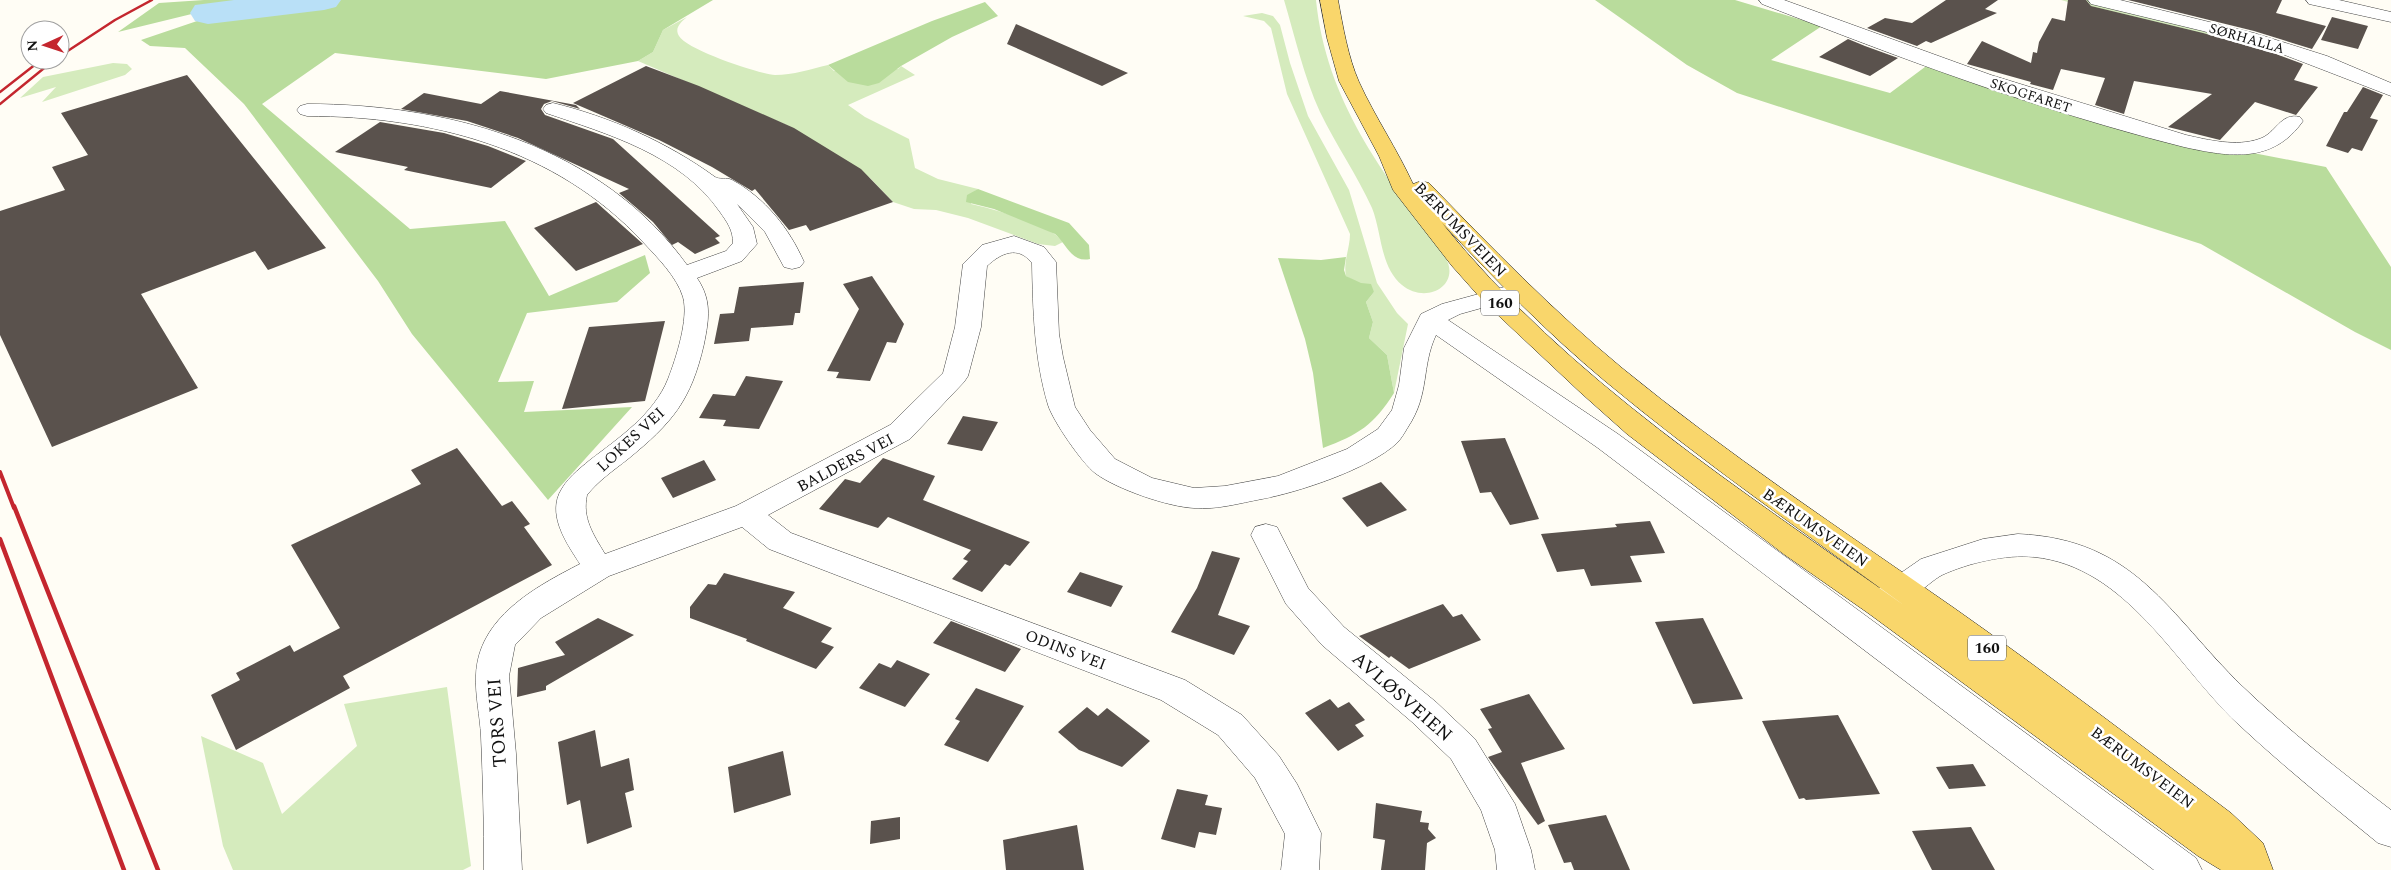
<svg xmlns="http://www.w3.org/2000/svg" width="2391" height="870" viewBox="0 0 2391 870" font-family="Spectral,serif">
  <rect width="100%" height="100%" fill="#fffdf5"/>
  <path fill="#d5ebbd" d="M 1284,0 L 1316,0 C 1326,100 1382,173 1441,250 C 1467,284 1427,306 1402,285 C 1380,267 1382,233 1372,208 C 1357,175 1336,145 1320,112 C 1304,77 1295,37 1284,0 Z
    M 2061,0 L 2088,0 L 2224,37 L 2159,27 Z
    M 1262,13 L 1273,16 L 1280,25 L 1290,63 L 1308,116 L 1349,190 L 1377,283 L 1397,313 L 1408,324 L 1394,393 L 1387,355 L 1369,338 L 1373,322 L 1366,302 L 1374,292 L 1346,276 C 1343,262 1350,248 1350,234 L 1287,94 L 1271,28 L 1264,21 L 1243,16 Z
    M 687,17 C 681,22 674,28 679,36 C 687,50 759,74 775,75 C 793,75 811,69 828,65 L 834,71 L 898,69 L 901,66 L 915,75 L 848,105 L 865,117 L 909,139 L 915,168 L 938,179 L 978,189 L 974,192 L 971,204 C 993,209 1050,224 1063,242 L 1055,246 L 1038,244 L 968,218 L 936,210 L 914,209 L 893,202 L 870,178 L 789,126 L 638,61 L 653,52 L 663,30 Z
    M 113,63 L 127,64 L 132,69 L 125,75 L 42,102 L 56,87 L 20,98 L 43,77 Z
    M 447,687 L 471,866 L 463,870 L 233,870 L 223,846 L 201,736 L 263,763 L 282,814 L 357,746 L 344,704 Z"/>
  <path fill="#b9dc9c" d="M 204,0 L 713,0 L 663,30 L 653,52 L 638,61 L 546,79 L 335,53 L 262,104 L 410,229 L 505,221 L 549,296 L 645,255 L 650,273 L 617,302 L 527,313 L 498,382 L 534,381 L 524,412 L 632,407 L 548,500 L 412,334 L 378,281 L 244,104 L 185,48 L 150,46 L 141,40 L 203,19 L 208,10 L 118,32 L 159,3 Z
    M 1595,0 L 1735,0 L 1822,26 L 1771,60 L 1890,93 L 1929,64 L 2217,146 L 2326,167 L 2391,267 L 2391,350 L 2355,332 L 2201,244 L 1737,93 L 1687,65 Z
    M 985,2 L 998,16 L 952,37 L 901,66 L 879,83 L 868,86 L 848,82 L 828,65 L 932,21 Z
    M 978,189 L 1069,223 L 1089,245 L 1090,259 C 1071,263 1067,244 1055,234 L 994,209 L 966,202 L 967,195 Z
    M 1346,257 L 1344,270 L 1346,276 L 1361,283 L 1371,284 L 1374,292 L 1366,302 L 1373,322 L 1369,338 L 1387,355 L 1394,393 C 1374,425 1358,435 1323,448 L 1313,373 L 1305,339 L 1278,258 L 1321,260 Z"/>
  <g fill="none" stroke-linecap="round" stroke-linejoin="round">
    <path fill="#b9e0f7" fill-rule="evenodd" d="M 234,0 L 341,0 L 336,7 L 324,10 L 208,24 L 195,21 L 190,13 L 195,5 Z"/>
  </g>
  <path fill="#5a524d" d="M 1946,0 L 1998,0 L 1985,9 L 1997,13 L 1931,43 L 1926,41 L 1917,46 L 1867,28 L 1885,18 L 1912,23 Z
    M 2068,0 L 2086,0 L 2091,6 L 2203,33 L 2276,54 L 2303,64 L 2294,80 L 2318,87 L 2296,115 L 2255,102 L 2220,140 L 2168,127 L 2212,94 L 2134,81 L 2124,114 L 2095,105 L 2105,78 L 2061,69 L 2053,90 L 2030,84 L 2031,82 L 1967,64 L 1982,41 L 2031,63 L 2033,52 L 2037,53 L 2039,42 L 2052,18 L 2065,21 Z
    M 2128,0 L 2282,0 L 2276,13 L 2326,26 L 2312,49 L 2254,31 Z
    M 2332,17 L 2368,26 L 2358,49 L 2321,40 Z
    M 1016,24 L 1128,73 L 1102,86 L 1007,44 Z
    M 1848,39 L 1865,46 L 1898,58 L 1870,76 L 1819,57 Z
    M 646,66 L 699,86 L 794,128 L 861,169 L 893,202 L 810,231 L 806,225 L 789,230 L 755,189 L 752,191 L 712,167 L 659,140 L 573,103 Z
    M 187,75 L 326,248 L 268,270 L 255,251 L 141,294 L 198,388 L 52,447 L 0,335 L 0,211 L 65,190 L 52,167 L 88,155 L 61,113 Z
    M 2363,87 L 2383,95 L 2370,118 L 2378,120 L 2362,151 L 2352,148 L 2348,153 L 2326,146 L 2344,112 L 2347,112 Z
    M 500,91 L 576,105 L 580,109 L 552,101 L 544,104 L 541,109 L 545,115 L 613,139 L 720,236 L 715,238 L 720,243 L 695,254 L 678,242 L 672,245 L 653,222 L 619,193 L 629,189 L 518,138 L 467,121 L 401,109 L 424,93 L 481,104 Z
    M 380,122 L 444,133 L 488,146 L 526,161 L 491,188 L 404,170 L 408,167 L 335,152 Z
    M 596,202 L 643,244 L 576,271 L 534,228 Z
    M 872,276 L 904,324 L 896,343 L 887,342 L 870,381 L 836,378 L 839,372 L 827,371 L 859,309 L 843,284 Z
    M 804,282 L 800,313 L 795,313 L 793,325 L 751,328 L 749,341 L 714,344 L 720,314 L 734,313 L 739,287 Z
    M 665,321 L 645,401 L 562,409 L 589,327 Z
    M 746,376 L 783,381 L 759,429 L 723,426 L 726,420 L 699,418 L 713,394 L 735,396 Z
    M 963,416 L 998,422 L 982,451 L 947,444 Z
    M 1505,438 L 1539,519 L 1510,525 L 1491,492 L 1480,493 L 1461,441 Z
    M 457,448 L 502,506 L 512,501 L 530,524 L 524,527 L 552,565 L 343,676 L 350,688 L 236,750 L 211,695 L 240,680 L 236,673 L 290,645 L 294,652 L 340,628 L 291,545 L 421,484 L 411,470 Z
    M 883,458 L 935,476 L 923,500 L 1030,542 L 1010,566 L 1005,564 L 982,592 L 952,579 L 968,561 L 963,559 L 971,550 L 888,517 L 878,528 L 819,509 L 845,479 L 860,483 Z
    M 704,460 L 716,480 L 673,498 L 661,478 Z
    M 1381,482 L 1407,510 L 1367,527 L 1342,498 Z
    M 1650,521 L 1665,553 L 1630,556 L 1642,582 L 1591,586 L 1584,569 L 1557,572 L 1541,534 L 1617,527 L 1615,524 Z
    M 1212,551 L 1240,558 L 1218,615 L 1250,626 L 1234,655 L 1171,632 L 1197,588 Z
    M 1080,572 L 1123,586 L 1111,607 L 1067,592 Z
    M 724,573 L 795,592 L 783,608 L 832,628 L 821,642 L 834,647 L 816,669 L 746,641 L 747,639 L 690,618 L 690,607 L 708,584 L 716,585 Z
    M 1443,604 L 1453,617 L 1462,614 L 1481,640 L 1409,669 L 1391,656 L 1389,658 L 1359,636 Z
    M 598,618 L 634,635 L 546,686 L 546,690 L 517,697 L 518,668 L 565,655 L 555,642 Z
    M 1703,618 L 1743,699 L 1693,704 L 1655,622 Z
    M 951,621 L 987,635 L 1021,649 L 1005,672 L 933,643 Z
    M 897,660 L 930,674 L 905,707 L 859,688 L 879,663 L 891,668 Z
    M 976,688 L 1024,706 L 988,762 L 944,745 L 960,721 L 955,719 Z
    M 1529,694 L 1565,749 L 1521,763 L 1545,821 L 1538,825 L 1488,757 L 1502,752 L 1488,729 L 1492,728 L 1480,709 Z
    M 1330,699 L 1338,708 L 1349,702 L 1365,720 L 1355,725 L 1364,736 L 1338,751 L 1305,713 Z
    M 1087,707 L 1098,716 L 1107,708 L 1150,741 L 1122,767 L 1079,750 L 1058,732 Z
    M 1838,715 L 1880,794 L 1806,800 L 1804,798 L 1799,799 L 1762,721 Z
    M 595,730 L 601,767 L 629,758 L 634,790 L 625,793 L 632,827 L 587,844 L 580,800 L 567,805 L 558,742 Z
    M 783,751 L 791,795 L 734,813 L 728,767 Z
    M 1973,764 L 1986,786 L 1949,789 L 1936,767 Z
    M 1177,789 L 1208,795 L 1205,805 L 1222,808 L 1216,835 L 1199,832 L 1195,848 L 1161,839 Z
    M 1376,803 L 1422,811 L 1420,822 L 1429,823 L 1428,829 L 1436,838 L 1427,843 L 1425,870 L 1381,870 L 1385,840 L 1373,838 Z
    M 1606,815 L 1630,870 L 1574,870 L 1571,862 L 1564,863 L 1548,825 Z
    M 900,817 L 900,839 L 870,844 L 871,821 Z
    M 1077,825 L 1084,870 L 1006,870 L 1003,840 Z
    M 1971,827 L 1995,870 L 1932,870 L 1912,831 Z"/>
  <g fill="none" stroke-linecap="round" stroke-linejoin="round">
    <defs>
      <path id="street" d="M 1759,0 L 1784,0 L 1991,75 L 2186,135 C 2208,140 2237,147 2259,139 C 2276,134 2280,112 2300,117 L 2303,121 C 2273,164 2229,157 2184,147 C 2040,111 1900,58 1762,4 Z
        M 2088,0 L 2120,0 L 2254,33 L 2327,56 L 2391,83 L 2391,96 L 2277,52 L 2203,31 L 2091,4 Z
        M 2306,0 L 2339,0 L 2391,12 L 2391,22 L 2309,4 Z
        M 553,103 C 610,117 667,142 715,177 C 719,180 727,177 732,180 C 765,198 789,228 804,262 L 800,267 L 792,269 L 784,267 L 765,232 L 737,204 L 753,227 L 757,244 L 742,261 L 697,278 C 712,300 709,319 704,344 C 691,401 672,423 628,459 C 614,470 598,481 587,495 C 582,518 593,534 605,554 L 736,506 L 890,425 L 943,373 L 955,327 L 963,264 L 982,245 L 1014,236 L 1044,247 L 1056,262 L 1059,334 L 1063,357 L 1075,407 L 1090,430 L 1115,459 L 1152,478 L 1194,488 L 1225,486 L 1278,476 L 1347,449 L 1378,429 L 1392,410 L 1399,385 L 1404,348 L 1421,314 L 1442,304 L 1519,283 L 1528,285 L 1531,290 L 1528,295 L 1460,314 L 1448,320 L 1618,434 L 2196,858 L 2202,870 L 2154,870 L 1598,448 L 1436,335 C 1421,367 1430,394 1408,427 C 1405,432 1401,439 1397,443 C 1369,469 1299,492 1262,499 C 1240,503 1217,510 1194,508 C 1169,507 1116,489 1095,473 C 1082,463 1053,421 1048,405 C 1034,358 1033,311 1032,263 C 1018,245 1001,253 987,266 L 981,327 L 968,376 L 964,382 L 910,439 L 768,515 L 791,533 L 1185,680 L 1242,715 L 1279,756 L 1297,784 L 1321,833 L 1319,870 L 1281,870 L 1285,834 L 1255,778 L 1218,735 L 1161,700 L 769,549 L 742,527 L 609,576 L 541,618 L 515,645 L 509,676 L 516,754 L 522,870 L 484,870 C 484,825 483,781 481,736 C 480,716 475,696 476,675 C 478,618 535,587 580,564 C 567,544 549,518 559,494 C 566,479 578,470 590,460 C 619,438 654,414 668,379 C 676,358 689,319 683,297 C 677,277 657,257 643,242 C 556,148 431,116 307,116 L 300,114 L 297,110 L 300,106 L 307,104 C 448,104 601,145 687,265 L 726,251 L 733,243 C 733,230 727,222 720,212 C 681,155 608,134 546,113 L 543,109 L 546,105 Z
        M 1266,524 L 1277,527 L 1308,588 L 1344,627 L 1436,702 L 1475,739 L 1515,804 L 1531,850 L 1535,870 L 1497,870 L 1495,850 L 1481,810 L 1451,759 L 1412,722 L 1322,645 L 1286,604 L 1251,535 L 1255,527 Z
        M 2018,534 C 2136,539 2168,614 2242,686 C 2289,731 2340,771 2391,810 L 2391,847 L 2378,843 C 2330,804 2282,765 2237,723 C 2176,665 2126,566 2034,557 C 2006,554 1968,563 1942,575 C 1927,583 1898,614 1883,614 C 1880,614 1875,612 1872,611 L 1867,602 L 1872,593 L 1921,559 L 1983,539 Z"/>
      <path id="primary" d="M 1320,0 L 1338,0 C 1343,27 1348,57 1359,82 C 1375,117 1397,149 1413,184 L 1421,181 L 1429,183 C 1491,247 1553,311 1622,368 C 1727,454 1842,530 1954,608 C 2048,674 2139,744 2231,813 L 2263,843 L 2273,870 L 2221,870 L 2198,856 L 1868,613 L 1785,555 L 1627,434 L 1581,393 L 1484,302 L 1452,266 L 1393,190 L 1379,156 L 1339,81 L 1327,38 ZM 1442,223 C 1494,278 1546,332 1605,381 C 1701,461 1804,532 1905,606 C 1742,490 1568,380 1442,223 Z"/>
    </defs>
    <use href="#street" stroke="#444" stroke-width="1"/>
    <use href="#primary" stroke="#222" stroke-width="1"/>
    <use href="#street" fill="#fff" fill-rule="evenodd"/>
    <use href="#primary" fill="#f9d66b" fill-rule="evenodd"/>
    <path stroke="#c4262e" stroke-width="2.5" d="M 60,56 L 115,20 L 152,0
      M 0,92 L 41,60
      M 0,104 L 54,60"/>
    <path stroke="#c4262e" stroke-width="4" d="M 0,472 L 14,508"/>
    <path stroke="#c4262e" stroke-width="4.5" d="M 14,506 L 158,870
      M 0,539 L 124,870"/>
  </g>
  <g text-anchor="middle" stroke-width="5" stroke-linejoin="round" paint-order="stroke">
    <g font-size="14" fill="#111" stroke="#fff">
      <text transform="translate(2247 38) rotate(16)" y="5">SØRHALLA</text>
      <text transform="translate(2031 95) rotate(18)" y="5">SKOGFARET</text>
    </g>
    <g fill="#fff" stroke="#585858" stroke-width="1">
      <rect x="1481" y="290.5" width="38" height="25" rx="4"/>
      <rect x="1968" y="635.5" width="38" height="25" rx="4"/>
    </g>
    <g font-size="15" font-weight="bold" fill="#111">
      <text x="1500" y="308">160</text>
      <text x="1987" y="653">160</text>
    </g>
    <g font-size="16" fill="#111" stroke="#fff">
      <text transform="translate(1461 229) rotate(46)" y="6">BÆRUMSVEIEN</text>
      <text transform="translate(630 439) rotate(-43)" y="6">LOKES VEI</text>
      <text transform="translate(845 462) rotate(-28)" y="6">BALDERS VEI</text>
      <text transform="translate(1816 527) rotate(35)" y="6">BÆRUMSVEIEN</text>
      <text transform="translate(1066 649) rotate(21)" y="6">ODINS VEI</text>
      <text transform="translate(2143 767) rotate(37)" y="6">BÆRUMSVEIEN</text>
    </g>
    <g font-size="19" fill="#111" stroke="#fff">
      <text transform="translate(1403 696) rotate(41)" y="7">AVLØSVEIEN</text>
      <text transform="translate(496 723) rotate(-94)" y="7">TORS VEI</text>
    </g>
  </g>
  <g transform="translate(45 45) rotate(267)"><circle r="24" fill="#ffffff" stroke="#a0a0a0"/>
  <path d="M0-4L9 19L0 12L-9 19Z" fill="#c4262e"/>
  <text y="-8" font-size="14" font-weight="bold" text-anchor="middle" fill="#111111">N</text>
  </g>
</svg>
